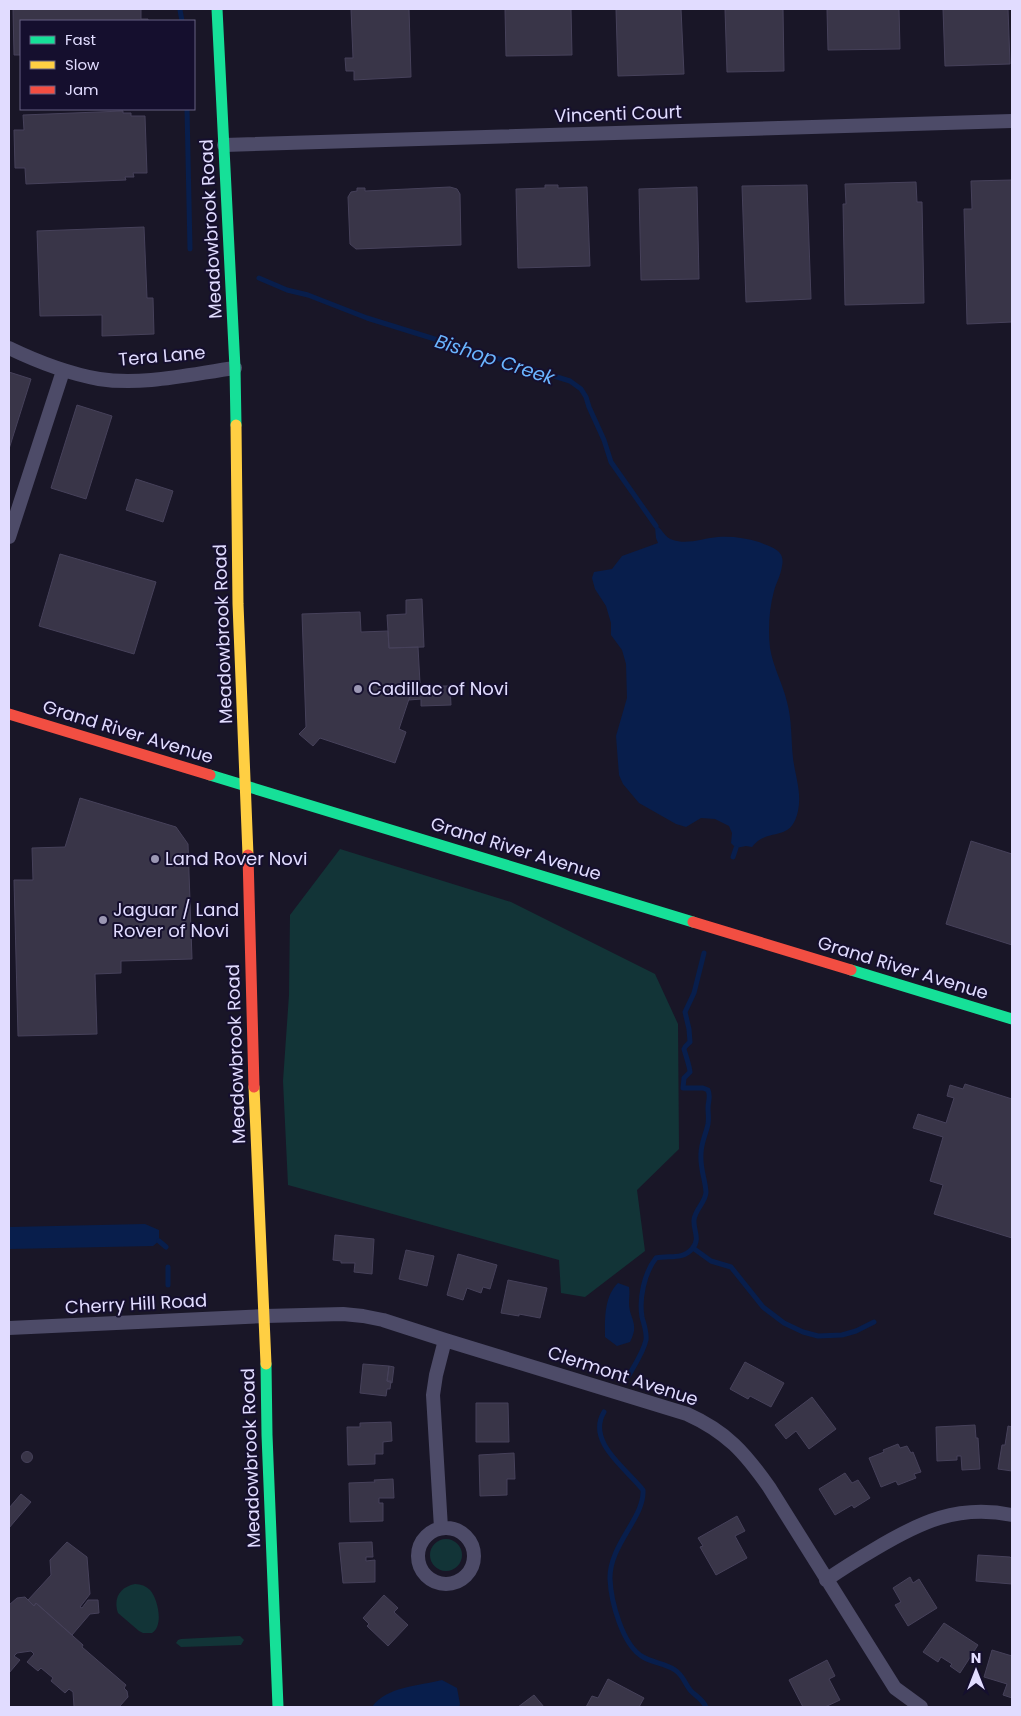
<svg xmlns="http://www.w3.org/2000/svg" width="1021" height="1716" viewBox="0 0 1021 1716" font-family="Poppins,sans-serif">
  <rect width="100%" height="100%" fill="#191627"/>
  <path fill="#123437" d="M 340,849 L 511,902 L 655,974 L 678,1024 L 679,1149 L 637,1190 L 645,1251 L 585,1297 L 561,1293 L 559,1260 L 288,1185 L 283,1081 L 289,995 L 290,915 Z
    M430 1555a16 16 0 1 1 32 0a16 16 0 1 1-32 0Z
    M 135,1584 C 141,1584 146,1586 150,1590 C 158,1599 164,1626 152,1633 L 143,1633 L 139,1631 L 118,1613 C 113,1598 120,1587 135,1584 Z
    M 240,1636 L 244,1640 L 241,1645 L 181,1647 L 176,1643 L 178,1640 L 181,1639 Z"/>
  <path fill="#081e4c" d="M 657,526 C 663,530 665,538 673,540 C 687,545 704,538 718,537 C 732,536 746,538 759,542 C 766,545 774,547 779,552 C 783,556 783,562 782,566 C 781,575 776,583 774,591 C 769,609 768,630 770,648 C 773,667 783,684 787,702 C 792,720 791,739 793,758 C 795,775 802,793 798,811 C 791,844 768,826 752,847 L 746,846 L 736,848 L 731,843 L 732,833 L 729,826 L 715,819 L 701,818 L 686,827 L 676,824 L 639,803 L 623,784 L 619,775 L 616,736 L 627,698 L 626,664 L 622,650 L 611,635 L 611,623 L 606,606 L 595,589 L 592,578 L 594,572 L 612,569 L 622,556 L 658,543 L 656,538 L 655,527 Z
    M 145,1224 L 159,1230 L 159,1241 L 153,1246 L 9,1249 L 10,1227 Z
    M 618,1283 L 629,1287 C 630,1293 629,1297 629,1303 C 629,1319 640,1323 630,1342 L 617,1346 L 605,1337 C 605,1318 604,1297 618,1283 Z
    M 442,1680 L 457,1688 L 460,1704 L 459,1707 L 372,1707 C 387,1686 419,1686 442,1680 Z"/>
  <g fill="none" stroke-linecap="round" stroke-linejoin="round">
    <path stroke="#081e4c" stroke-width="5" d="M 180,10 L 182,21
      M 187,109 L 190,249
      M 259,278 L 287,290 L 308,295 L 367,318 L 570,381 L 581,389 L 586,397 L 589,407 L 604,440 L 611,462 L 656,526
      M 733,857 L 736,848
      M 159,1241 L 166,1247
      M 693,1248 L 711,1261 L 731,1267 L 763,1307 L 784,1323 L 803,1332 L 818,1336 L 842,1335 L 856,1331 L 874,1322
      M 168,1267 L 168,1285
      M 629,1375 C 635,1364 643,1353 646,1340 C 647,1332 644,1325 642,1317 C 639,1299 644,1273 656,1258 C 669,1255 682,1260 692,1249 C 701,1239 693,1230 694,1220 C 695,1209 706,1202 706,1192 C 705,1178 700,1169 701,1154 C 701,1143 706,1134 708,1124 C 709,1118 708,1113 708,1108 C 708,1101 711,1097 708,1090 L 703,1088 L 683,1088 L 684,1078 L 690,1072 C 690,1067 684,1050 684,1049 C 685,1046 688,1044 690,1042 L 689,1029 L 685,1012 L 694,993 L 704,953
      M 604,1412 C 586,1442 627,1469 643,1490 C 645,1517 609,1545 610,1579 C 611,1601 622,1645 643,1657 C 653,1663 665,1663 675,1670 C 683,1675 685,1684 691,1691 C 696,1696 703,1700 706,1707"/>
  </g>
  <path fill="#393548" stroke="#46415a" d="M 13,9 L 141,9 L 141,19 L 148,19 L 148,21 L 21,21 L 21,55 L 14,55 Z
    M 351,9 L 409,9 L 411,77 L 354,80 L 354,71 L 346,71 L 345,58 L 353,58 Z
    M 505,9 L 571,9 L 572,55 L 506,56 Z
    M 616,9 L 681,9 L 684,74 L 618,76 Z
    M 725,9 L 783,9 L 784,71 L 727,72 Z
    M 827,9 L 899,9 L 900,49 L 828,50 Z
    M 943,9 L 1008,9 L 1010,64 L 945,66 Z
    M 123,111 L 123,113 L 131,113 L 131,116 L 145,116 L 147,173 L 133,173 L 134,177 L 125,177 L 126,180 L 26,184 L 25,168 L 15,168 L 14,130 L 24,130 L 23,115 Z
    M 1012,180 L 1012,322 L 967,324 L 964,209 L 972,209 L 971,181 Z
    M 916,182 L 917,202 L 922,202 L 924,303 L 845,305 L 843,204 L 846,204 L 845,184 Z
    M 545,185 L 558,185 L 558,188 L 587,187 L 590,266 L 518,268 L 516,189 L 545,188 Z
    M 807,185 L 811,299 L 746,302 L 742,186 Z
    M 450,187 L 457,189 L 460,194 L 461,245 L 356,249 L 350,244 L 348,197 L 351,192 L 357,191 L 357,188 L 365,188 L 365,191 Z
    M 697,187 L 699,279 L 641,280 L 639,189 Z
    M 144,227 L 147,298 L 153,298 L 154,334 L 102,336 L 102,315 L 40,316 L 37,231 Z
    M 9,372 L 31,379 L 9,449 Z
    M 77,405 L 112,416 L 86,499 L 51,488 Z
    M 136,479 L 173,491 L 163,522 L 126,510 Z
    M 60,554 L 156,582 L 134,654 L 39,626 Z
    M 422,599 L 424,647 L 389,648 L 387,615 L 406,614 L 406,600 Z
    M 360,612 L 361,632 L 388,631 L 389,648 L 418,647 L 420,683 L 414,684 L 399,729 L 406,732 L 395,763 L 320,738 L 313,746 L 299,734 L 306,727 L 302,614 Z
    M 421,686 L 450,686 L 451,705 L 421,706 L 421,699 L 409,700 L 411,693 L 421,693 Z
    M 80,798 L 176,827 L 188,844 L 192,959 L 121,961 L 121,973 L 95,974 L 97,1034 L 18,1036 L 14,880 L 33,880 L 32,848 L 65,847 Z
    M 971,841 L 1012,854 L 1012,945 L 946,924 Z
    M 965,1084 L 1012,1099 L 1012,1238 L 934,1214 L 943,1185 L 930,1181 L 943,1137 L 913,1128 L 918,1114 L 946,1123 L 954,1098 L 947,1096 L 950,1085 L 963,1089 Z
    M 335,1235 L 374,1239 L 372,1274 L 354,1272 L 355,1263 L 341,1263 L 341,1261 L 333,1260 Z
    M 406,1250 L 434,1256 L 427,1286 L 399,1279 Z
    M 458,1254 L 497,1265 L 490,1289 L 483,1287 L 481,1293 L 467,1288 L 463,1300 L 447,1295 Z
    M 508,1280 L 547,1288 L 540,1318 L 519,1314 L 519,1316 L 501,1313 Z
    M 745,1362 L 784,1383 L 771,1407 L 750,1396 L 748,1399 L 730,1389 Z
    M 363,1364 L 389,1366 L 387,1381 L 391,1381 L 390,1389 L 387,1389 L 386,1396 L 360,1393 Z
    M 389,1366 L 394,1367 L 392,1383 L 387,1381 Z
    M 812,1397 L 836,1429 L 809,1449 L 796,1431 L 786,1439 L 775,1425 Z
    M 476,1403 L 508,1403 L 509,1442 L 476,1442 Z
    M 391,1422 L 392,1441 L 383,1442 L 383,1454 L 375,1454 L 375,1464 L 348,1465 L 347,1427 L 360,1427 L 360,1423 Z
    M 975,1425 L 976,1438 L 978,1438 L 980,1469 L 962,1470 L 961,1456 L 957,1456 L 957,1460 L 937,1461 L 936,1427 Z
    M 1008,1426 L 1012,1427 L 1012,1471 L 998,1469 L 1002,1445 L 1005,1445 Z
    M 898,1444 L 900,1448 L 907,1446 L 911,1453 L 913,1452 L 921,1472 L 914,1474 L 916,1478 L 898,1485 L 896,1481 L 881,1487 L 869,1458 L 884,1452 L 883,1450 Z
    M21.5 1457a5.5 5.5 0 1 1 11 0a5.5 5.5 0 1 1-11 0Z
    M 514,1453 L 515,1479 L 507,1479 L 507,1495 L 480,1496 L 479,1455 Z
    M 845,1473 L 852,1483 L 858,1480 L 870,1498 L 854,1508 L 852,1505 L 835,1515 L 819,1489 Z
    M 393,1479 L 394,1498 L 379,1498 L 379,1503 L 383,1503 L 383,1521 L 350,1522 L 349,1483 L 375,1482 L 374,1480 Z
    M 21,1494 L 31,1502 L 9,1528 L 9,1508 Z
    M 737,1516 L 745,1531 L 735,1536 L 747,1558 L 716,1575 L 700,1547 L 703,1546 L 698,1538 Z
    M 67,1542 L 87,1557 L 90,1594 L 80,1607 L 82,1608 L 88,1600 L 98,1600 L 99,1613 L 90,1614 L 72,1635 L 36,1603 L 34,1606 L 28,1600 L 51,1575 L 50,1560 Z
    M 372,1542 L 373,1557 L 366,1557 L 366,1561 L 375,1560 L 375,1582 L 343,1583 L 339,1543 Z
    M 978,1555 L 1010,1557 L 1012,1559 L 1012,1584 L 976,1581 Z
    M 910,1577 L 913,1583 L 919,1579 L 937,1608 L 908,1626 L 895,1605 L 901,1602 L 893,1588 Z
    M 384,1595 L 398,1608 L 394,1612 L 408,1625 L 388,1646 L 367,1626 L 369,1624 L 363,1618 Z
    M 25,1597 L 34,1606 L 36,1603 L 83,1645 L 82,1647 L 126,1685 L 124,1688 L 127,1691 L 128,1697 L 119,1707 L 74,1707 L 73,1692 L 69,1689 L 65,1693 L 51,1681 L 53,1678 L 41,1668 L 38,1671 L 27,1662 L 34,1654 L 31,1651 L 17,1653 L 14,1656 L 20,1660 L 9,1673 L 9,1605 L 17,1598 Z
    M 944,1623 L 978,1645 L 960,1673 L 950,1666 L 952,1664 L 941,1657 L 938,1662 L 923,1652 Z
    M 992,1650 L 1012,1656 L 1012,1698 L 1003,1695 L 1007,1684 L 984,1677 Z
    M 827,1660 L 835,1676 L 829,1679 L 840,1700 L 825,1707 L 803,1707 L 789,1680 Z
    M 608,1679 L 644,1698 L 639,1707 L 586,1707 L 592,1696 L 598,1698 Z
    M 534,1695 L 544,1707 L 518,1707 Z"/>
  <g fill="none" stroke-linecap="round" stroke-linejoin="round">
    <path stroke="#4d4b68" stroke-width="14" d="M 224,145 L 1012,121
      M 9,348 C 38,362 66,373 99,379 C 143,386 191,374 235,368
      M 9,537 L 63,371
      M 9,1328 L 265,1316 L 343,1314 L 363,1316 L 383,1320 L 445,1340 L 687,1414 C 727,1432 745,1453 769,1487 L 895,1688 L 921,1707
      M 441,1528 L 433,1395 L 436,1375 L 445,1340
      M418 1556a28 28 0 1 1 56 0a28 28 0 1 1-56 0Z
      M 826,1580 C 842,1569 858,1559 875,1549 C 920,1522 958,1504 1012,1515"/>
    <path stroke="#16e098" stroke-width="11" d="M 217,9 L 235,368 L 236,425
      M 210,775 L 693,922
      M 851,970 L 1012,1019
      M 266,1364 L 267,1435 L 278,1707"/>
    <path stroke="#ffcf43" stroke-width="11" d="M 236,425 L 238,604 L 248,855
      M 254,1087 L 266,1364"/>
    <path stroke="#f24e42" stroke-width="11" d="M 9,714 L 210,775
      M 248,855 L 254,1087
      M 693,922 L 851,970"/>
  </g>
  <g fill="#9b97b3" stroke="#150f2e" stroke-width="2">
    <circle cx="358" cy="689" r="5"/>
    <circle cx="155" cy="859" r="5"/>
    <circle cx="103" cy="920" r="5"/>
  </g>
  <g text-anchor="middle" stroke-width="4" stroke-linejoin="round" paint-order="stroke">
    <g font-size="18" fill="#e1dcff" stroke="#150f2e">
      <text transform="translate(618 114) rotate(-2)" y="6">Vincenti Court</text>
      <text transform="translate(211 229) rotate(-93)" y="6">Meadowbrook Road</text>
      <text transform="translate(162 356) rotate(-5)" y="6">Tera Lane</text>
      <text transform="translate(223 634) rotate(-92)" y="6">Meadowbrook Road</text>
      <text transform="translate(128 732) rotate(17)" y="6">Grand River Avenue</text>
      <text transform="translate(516 849) rotate(17)" y="6">Grand River Avenue</text>
      <text transform="translate(903 968) rotate(17)" y="6">Grand River Avenue</text>
      <text transform="translate(236 1054) rotate(-92)" y="6">Meadowbrook Road</text>
      <text transform="translate(136 1304) rotate(-3)" y="6">Cherry Hill Road</text>
      <text transform="translate(623 1376) rotate(18)" y="6">Clermont Avenue</text>
      <text transform="translate(251 1458) rotate(-92)" y="6">Meadowbrook Road</text>
    </g>
    <g font-size="18" fill="#e1dcff" stroke="#150f2e" text-anchor="start">
      <text x="368" y="695">Cadillac of Novi</text>
      <text x="165" y="865">Land Rover Novi</text>
      <text x="113" y="916">Jaguar / Land<tspan x="113" dy="21">Rover of Novi</tspan></text>
    </g>
    <g font-size="19" font-style="italic" fill="#6ab5ff" stroke="#150f2e">
      <text transform="translate(495 359) rotate(18)" y="7">Bishop Creek</text>
    </g>
  </g>
  <rect width="1021" height="1716" fill="none" stroke="#e1dcff" stroke-width="20"/>
  <rect x="20" y="20" width="175" height="90" fill="#150f2e" stroke="#676182"/>
  <rect x="30" y="36" width="25" height="8" fill="#16e098" stroke="#676182"/>
  <text x="65" y="45" font-size="15" fill="#e1dcff">Fast</text>
  <rect x="30" y="61" width="25" height="8" fill="#ffcf43" stroke="#676182"/>
  <text x="65" y="70" font-size="15" fill="#e1dcff">Slow</text>
  <rect x="30" y="86" width="25" height="8" fill="#f24e42" stroke="#676182"/>
  <text x="65" y="95" font-size="15" fill="#e1dcff">Jam</text>
  <g transform="translate(976 1671)" stroke="#150f2e" stroke-width="4" paint-order="stroke">
  <path d="M0-4L9 19L0 12L-9 19Z" fill="#e1dcff"/>
  <text y="-8" font-size="14" font-weight="bold" text-anchor="middle" fill="#e1dcff">N</text>
  </g>
</svg>
